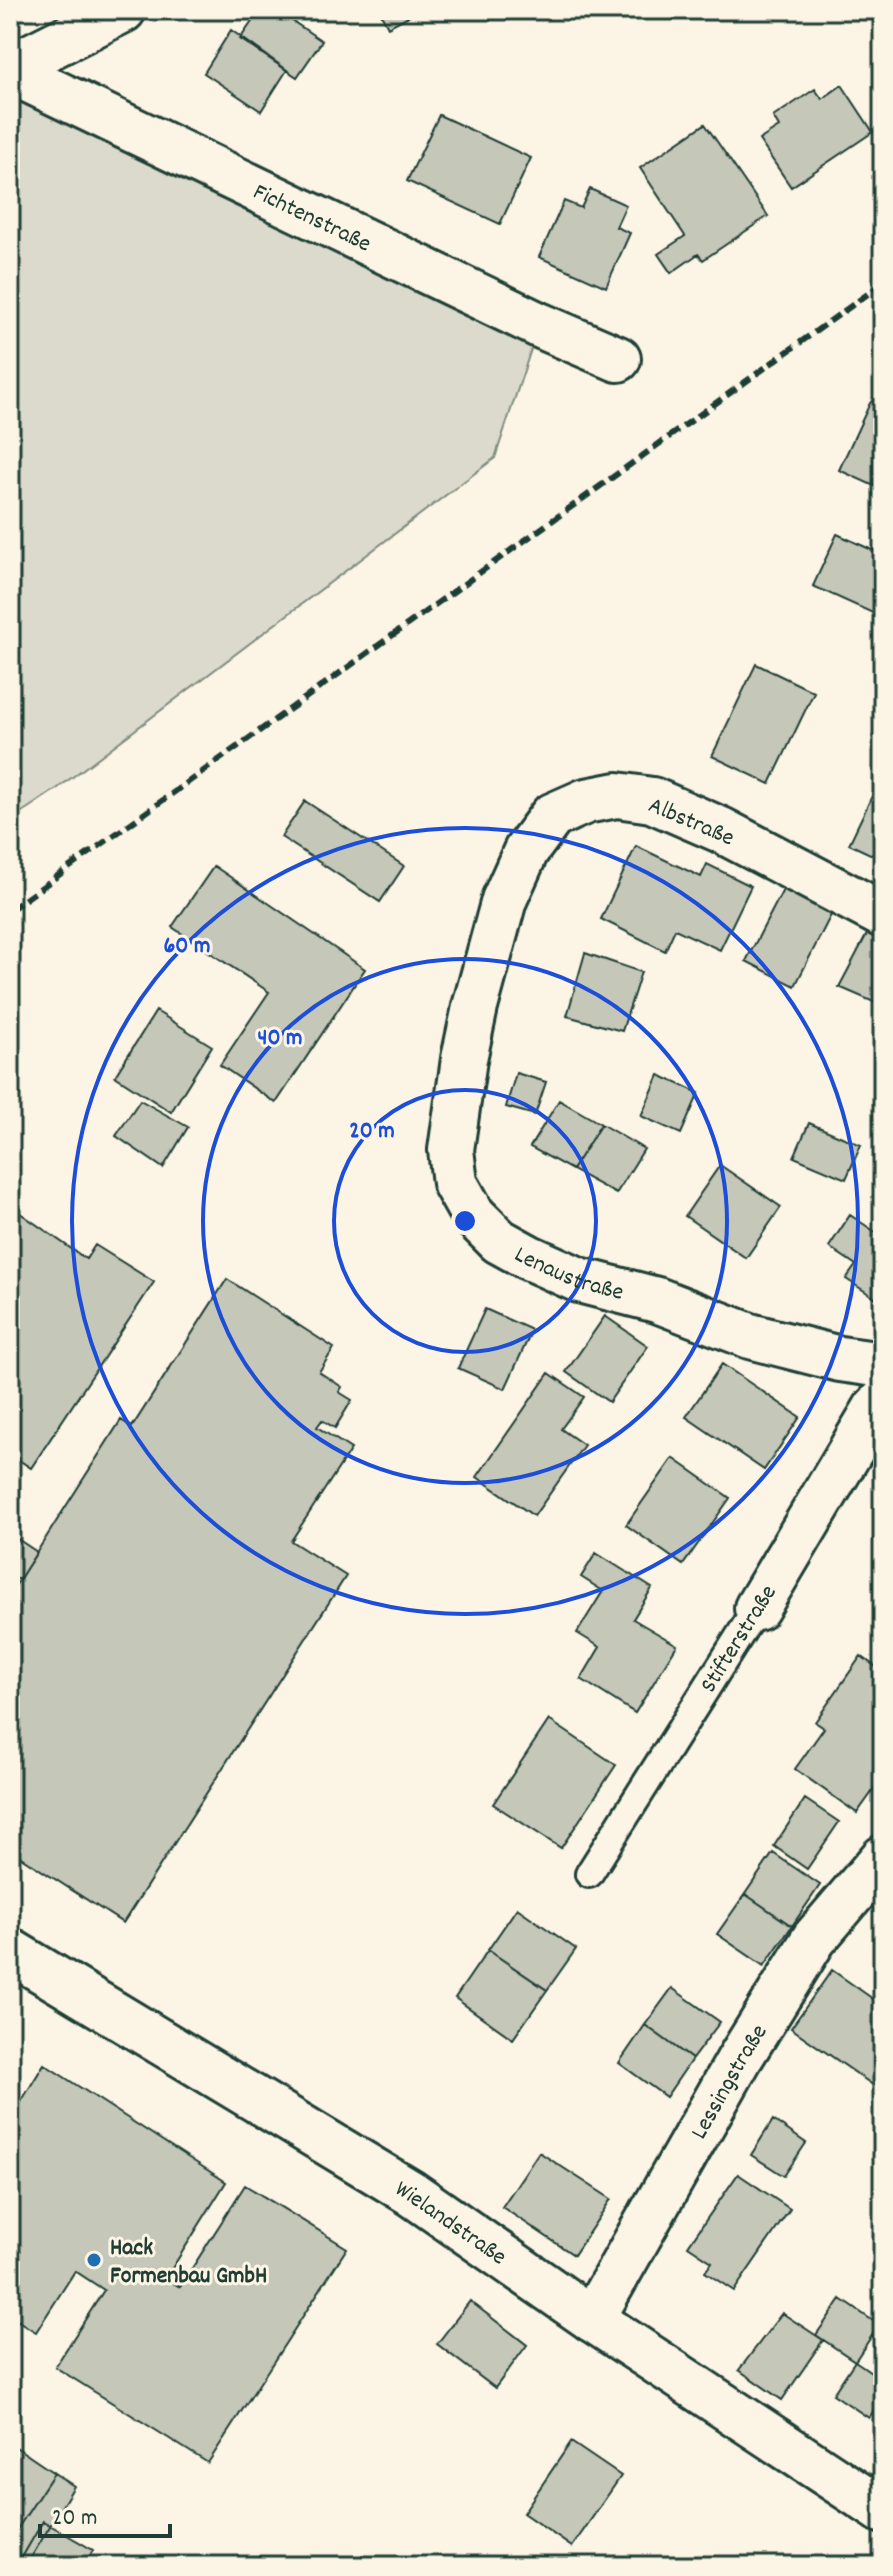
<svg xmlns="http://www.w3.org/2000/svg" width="893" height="2576" viewBox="0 0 893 2576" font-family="Dekko,sans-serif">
  <rect width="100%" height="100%" fill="#fcf5e5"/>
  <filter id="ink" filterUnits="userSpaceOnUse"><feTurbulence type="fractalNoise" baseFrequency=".0125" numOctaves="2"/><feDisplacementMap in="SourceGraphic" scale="16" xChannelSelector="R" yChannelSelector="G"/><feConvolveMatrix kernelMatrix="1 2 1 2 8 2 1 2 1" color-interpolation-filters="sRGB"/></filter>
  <g filter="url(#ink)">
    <path fill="#dcdacc" stroke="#7e8c80" stroke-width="2" d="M 10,71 L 539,325 L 495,458 L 58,788 L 10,820 Z"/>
    <path fill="#c5c7b9" stroke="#1f3d34" stroke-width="2" d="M 260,10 L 276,10 L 322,41 L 297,77 L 240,39 Z
      M 379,10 L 420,10 L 388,27 Z
      M 231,30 L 287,70 L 261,111 L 204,73 Z
      M 842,85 L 873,132 L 791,187 L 759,140 L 779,127 L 773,117 L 815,89 L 822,99 Z
      M 439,115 L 531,158 L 500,224 L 407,181 Z
      M 705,124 L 768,216 L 703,260 L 698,254 L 671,273 L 658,254 L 685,236 L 640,168 Z
      M 590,189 L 626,205 L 616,227 L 630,233 L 606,287 L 539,257 L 564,201 L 581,208 Z
      M 883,390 L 883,490 L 839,470 L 870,403 Z
      M 837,534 L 883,555 L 883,601 L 877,615 L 813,586 Z
      M 756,664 L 814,692 L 770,784 L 712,756 Z
      M 883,773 L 883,860 L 849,844 Z
      M 305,801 L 404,866 L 380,902 L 281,837 Z
      M 636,846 L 701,877 L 707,864 L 751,886 L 720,950 L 675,929 L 665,951 L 601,919 Z
      M 214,866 L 365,969 L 276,1103 L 220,1065 L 269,992 L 172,927 Z
      M 786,884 L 834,909 L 795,986 L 746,961 Z
      M 868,932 L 883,940 L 883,1006 L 839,987 Z
      M 585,953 L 641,972 L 622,1031 L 567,1016 Z
      M 156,1011 L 212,1046 L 171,1112 L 115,1076 Z
      M 516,1073 L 546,1082 L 535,1115 L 506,1107 Z
      M 659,1075 L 699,1093 L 681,1134 L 641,1116 Z
      M 140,1100 L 188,1127 L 163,1168 L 116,1136 Z
      M 559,1100 L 601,1124 L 572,1170 L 530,1147 Z
      M 809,1123 L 861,1145 L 846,1179 L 794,1157 Z
      M 601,1124 L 644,1149 L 616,1194 L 572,1170 Z
      M 720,1165 L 781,1207 L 746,1258 L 685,1216 Z
      M 10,1206 L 86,1259 L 95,1245 L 154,1282 L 31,1468 L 10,1454 Z
      M 850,1215 L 883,1237 L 883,1303 L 846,1279 L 856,1265 L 829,1247 Z
      M 227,1279 L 334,1348 L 319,1372 L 342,1387 L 339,1392 L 352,1400 L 335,1428 L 322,1420 L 317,1427 L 351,1449 L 291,1541 L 346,1576 L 123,1923 L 10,1850 L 10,1594 L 121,1420 L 132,1427 Z
      M 485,1309 L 532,1330 L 505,1389 L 458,1368 Z
      M 605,1316 L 648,1346 L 609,1402 L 566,1372 Z
      M 722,1364 L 800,1417 L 764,1470 L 686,1417 Z
      M 549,1373 L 584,1397 L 561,1429 L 584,1445 L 534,1516 L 477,1477 Z
      M 673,1458 L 730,1498 L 683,1565 L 626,1525 Z
      M 10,1534 L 37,1552 L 19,1580 L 10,1575 Z
      M 596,1553 L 652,1588 L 633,1619 L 677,1645 L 635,1713 L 581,1679 L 600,1647 L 577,1633 L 603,1591 L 581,1577 Z
      M 861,1656 L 883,1672 L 883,1777 L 857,1813 L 795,1769 L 824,1728 L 815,1722 Z
      M 549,1720 L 616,1765 L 561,1848 L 493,1804 Z
      M 805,1799 L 839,1822 L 807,1869 L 774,1846 Z
      M 773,1853 L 820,1885 L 792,1926 L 745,1894 Z
      M 745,1894 L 792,1926 L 764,1966 L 717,1934 Z
      M 517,1908 L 576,1949 L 547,1990 L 488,1950 Z
      M 488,1950 L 547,1990 L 513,2039 L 455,1998 Z
      M 832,1970 L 883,2006 L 883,2092 L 791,2028 Z
      M 672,1988 L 720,2022 L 692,2059 L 645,2025 Z
      M 645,2025 L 692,2059 L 666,2097 L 619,2063 Z
      M 44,2064 L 226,2182 L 166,2278 L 180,2287 L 245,2185 L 347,2248 L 208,2463 L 55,2367 L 104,2290 L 75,2271 L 36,2332 L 10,2316 L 10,2120 Z
      M 773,2120 L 806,2143 L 784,2176 L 751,2155 Z
      M 539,2152 L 611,2199 L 574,2255 L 502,2207 Z
      M 738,2174 L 790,2209 L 734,2291 L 705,2272 L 712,2262 L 688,2246 Z
      M 841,2299 L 879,2325 L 855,2361 L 816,2335 Z
      M 470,2301 L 527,2345 L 495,2388 L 437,2344 Z
      M 782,2313 L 823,2340 L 782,2400 L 739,2370 Z
      M 855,2361 L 883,2380 L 883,2396 L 869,2418 L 833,2394 Z
      M 571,2442 L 621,2476 L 572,2547 L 523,2513 Z
      M 10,2443 L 54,2473 L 10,2540 Z
      M 54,2473 L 74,2486 L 26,2566 L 10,2566 L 10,2540 Z
      M 43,2521 L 93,2550 L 88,2559 L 101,2566 L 17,2566 Z"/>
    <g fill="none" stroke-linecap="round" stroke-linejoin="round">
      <defs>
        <path id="service" d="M 589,1874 L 757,1608"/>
        <g id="minor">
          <path d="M 10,67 L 123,10"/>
          <path id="s1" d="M 10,71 L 539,325 L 618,359"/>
          <path id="s2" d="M 883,915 L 721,830 L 652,800 L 617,795 L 586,801 L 552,816 L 526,851 L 504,900 L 475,1007 L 464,1059 L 451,1150 L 455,1183 L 473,1215 L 499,1241 L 528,1257 L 579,1280 L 657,1300 L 750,1336 L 840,1359 L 883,1365"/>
          <path d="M 757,1608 L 876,1408 L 883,1401"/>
          <path id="s3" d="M 10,1951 L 411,2193 L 592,2319 L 883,2511"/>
          <path id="s4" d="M 592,2319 L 740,2058 L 814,1939 L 883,1858"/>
        </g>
      </defs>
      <use href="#service" stroke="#1f3d34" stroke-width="32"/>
      <use href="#minor" stroke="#1f3d34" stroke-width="50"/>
      <use href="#service" stroke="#fcf5e5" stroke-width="26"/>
      <use href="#minor" stroke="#fcf5e5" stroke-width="44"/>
      <path stroke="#1f3d34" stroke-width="6" stroke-dasharray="12 6" stroke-linecap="butt" d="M 10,910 L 883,283"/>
    </g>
  </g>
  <g fill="none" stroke="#1d4ed8" stroke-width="4">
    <circle cx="465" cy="1221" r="131"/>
    <circle cx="465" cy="1221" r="262"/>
    <circle cx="465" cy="1221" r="393"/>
  </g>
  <circle fill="#1f6fb2" stroke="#fcf5e5" stroke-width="3" cx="94" cy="2260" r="8"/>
  <g text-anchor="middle" stroke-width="6" stroke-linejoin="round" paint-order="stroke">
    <g font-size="24" fill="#1f3d34" stroke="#fcf5e5">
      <text dy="8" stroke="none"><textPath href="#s1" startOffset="336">Fichtenstraße</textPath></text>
      <text transform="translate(692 820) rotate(23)" y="8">Albstraße</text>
      <text dy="8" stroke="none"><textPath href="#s2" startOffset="900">Lenaustraße</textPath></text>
      <text transform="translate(737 1638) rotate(-58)" y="8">Stifterstraße</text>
      <text dy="8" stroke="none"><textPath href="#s4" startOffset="274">Lessingstraße</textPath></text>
      <text dy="8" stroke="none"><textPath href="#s3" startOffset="518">Wielandstraße</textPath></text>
    </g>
    <g font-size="24" font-weight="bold" fill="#1f3d34" stroke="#fcf5e5" text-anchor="start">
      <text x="110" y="2254">Hack<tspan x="110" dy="28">Formenbau GmbH</tspan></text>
    </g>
  </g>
  <circle cx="465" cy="1221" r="12" fill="#1d4ed8" stroke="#fcf5e5" stroke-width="4"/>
  <g font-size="24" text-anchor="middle" font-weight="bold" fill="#1d4ed8" stroke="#fcf5e5" stroke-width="6" stroke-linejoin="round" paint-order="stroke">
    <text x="187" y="952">60 m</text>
    <text x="280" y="1044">40 m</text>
    <text x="372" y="1137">20 m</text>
  </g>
  <rect width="893" height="2576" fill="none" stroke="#fcf5e5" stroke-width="40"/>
  <rect x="20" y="20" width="853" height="2536" fill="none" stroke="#1f3d34" stroke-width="3" filter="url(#ink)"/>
  <path d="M40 2524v12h130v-12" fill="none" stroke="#1f3d34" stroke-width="4"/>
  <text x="52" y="2524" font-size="24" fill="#1f3d34" stroke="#fcf5e5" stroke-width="6" paint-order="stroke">20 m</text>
</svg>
